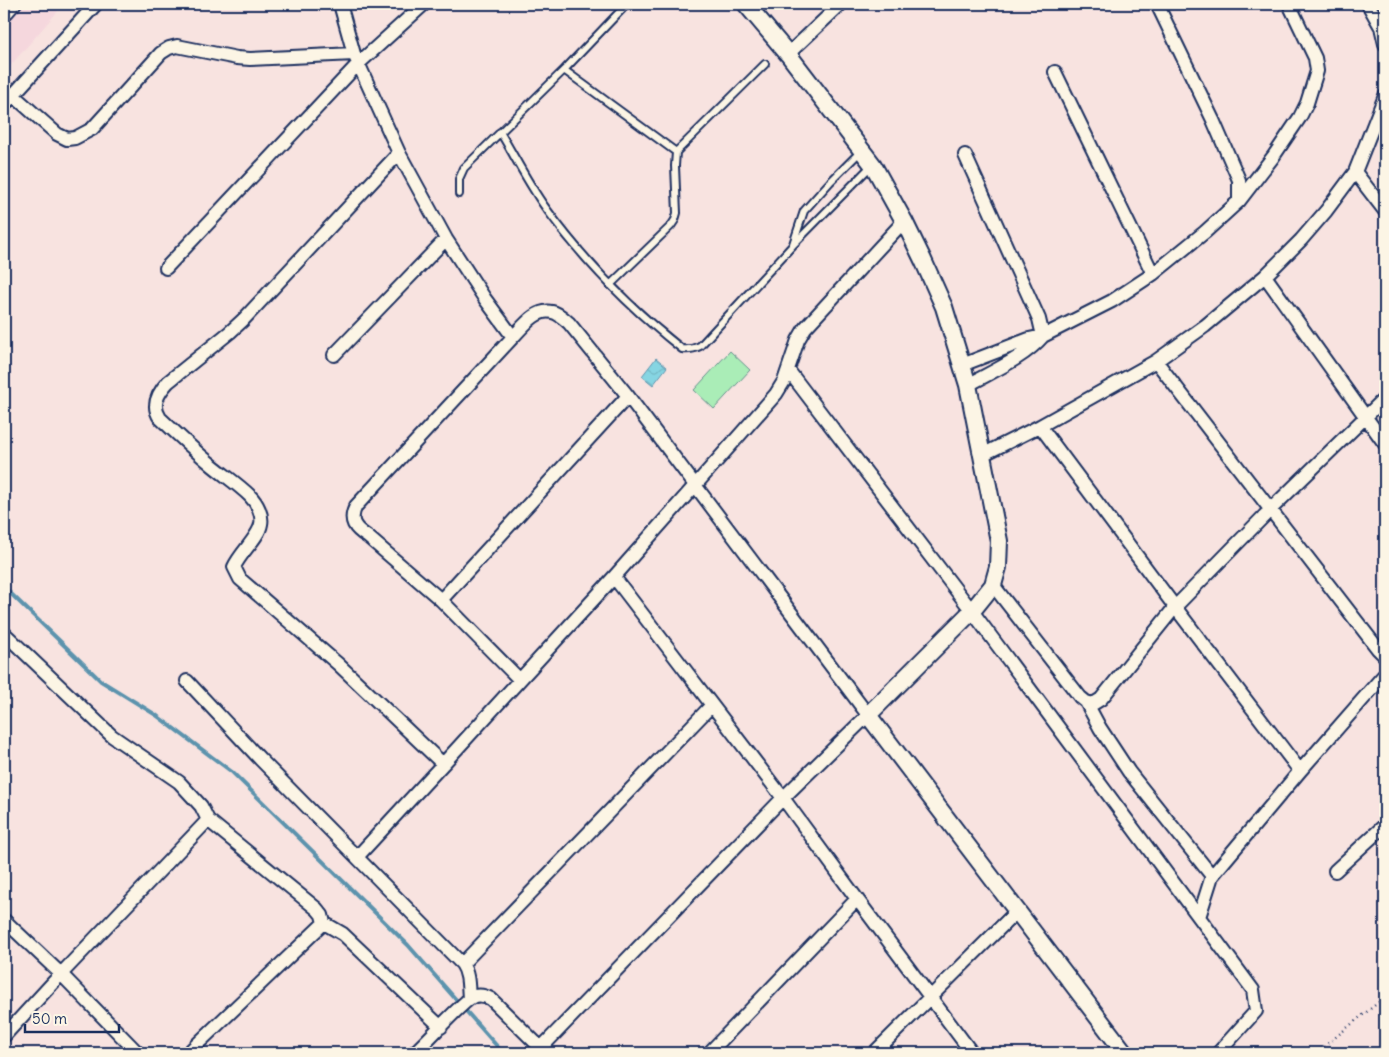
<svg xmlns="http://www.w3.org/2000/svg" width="1389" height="1057" viewBox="0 0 1389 1057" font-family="Delius,sans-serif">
  <defs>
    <pattern id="water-waves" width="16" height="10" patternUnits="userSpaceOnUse" patternTransform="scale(1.25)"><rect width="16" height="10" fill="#86d5e2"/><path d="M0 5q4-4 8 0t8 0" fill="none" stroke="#73b7c4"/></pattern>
  </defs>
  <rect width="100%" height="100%" fill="#f8e3e0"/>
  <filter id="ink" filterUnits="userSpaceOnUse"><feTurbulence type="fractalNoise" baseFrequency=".02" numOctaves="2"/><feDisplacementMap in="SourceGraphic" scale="10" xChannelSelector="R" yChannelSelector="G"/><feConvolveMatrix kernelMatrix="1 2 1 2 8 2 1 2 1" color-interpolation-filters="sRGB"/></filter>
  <g filter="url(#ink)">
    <path fill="#f5d7dd" d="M 4,4 L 64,4 L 4,73 Z"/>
    <path fill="#aaedb7" stroke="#628e8a" d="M 730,351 L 750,370 L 714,409 L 694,390 Z"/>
    <path fill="url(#water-waves)" stroke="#5b93ad" d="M 656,358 L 667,367 L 653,385 L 642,376 Z"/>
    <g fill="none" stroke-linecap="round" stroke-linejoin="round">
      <path stroke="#5b93ad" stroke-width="4" d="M 4,587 L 101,681 L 156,715 L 232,772 L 408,945 L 503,1053"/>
      <defs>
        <path id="service" d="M 4,20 L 18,4
          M 564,70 L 676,152
          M 500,132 C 515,157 528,183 545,207 C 584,261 630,308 682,349 C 690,350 694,349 700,346 L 793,245 L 872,165
          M 459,194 L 459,179 L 464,168 L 564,70 L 627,4
          M 793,244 L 804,211 L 830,182 L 861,151
          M 610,285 L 671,226 L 675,220 L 677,213 L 675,166 L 676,152 L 765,64"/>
        <path id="minor" d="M 340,4 L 354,54 L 399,153 L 446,239 L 485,299 L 513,337 C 523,327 536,308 552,312 C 559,313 564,319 569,323 L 628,396 L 868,715 L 783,798 L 541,1048 L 546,1053
          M 1157,4 L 1213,120 L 1236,173 L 1239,180 L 1239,201
          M 1368,4 L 1381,27 L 1385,44
          M 788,54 L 841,4
          M 1055,72 L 1153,274
          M 13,95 L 57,134 L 67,139 L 75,138 L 92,129 L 161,53 L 169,48 L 177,46 L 237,58 L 250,59 L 354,54
          M 4,105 L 96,4
          M 399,153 L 243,320 L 230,332 L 168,382 C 158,393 151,405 160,418 C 177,434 194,450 212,465 C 224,475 239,485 250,496 C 257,503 263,515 261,524 C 259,537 240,553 234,567 L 240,579 L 338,664 L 443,764 L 614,577 L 776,394 L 784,381 L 798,340 L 805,328 L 904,221
          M 965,155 L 1035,310 L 1039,319 L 1043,336
          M 1355,172 L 1385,211
          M 166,268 L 359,63 L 424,4
          M 1265,276 L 1385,444
          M 513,337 L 356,506 C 348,521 355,529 368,537 L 441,600 L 519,679
          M 334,355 L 446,239
          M 1156,361 L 1378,649 L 1385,656
          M 962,365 L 1029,339 L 1043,336
          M 788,370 L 972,611 L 1253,990 L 1256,1011 L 1218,1053
          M 968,385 C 993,371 1024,358 1043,336 L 1112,301 L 1153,274 L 1205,232 L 1239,201 L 1273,157 L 1300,117 L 1307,103 L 1317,71 L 1315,58 L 1289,4
          M 1040,426 L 1175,607 L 1300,771
          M 982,455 L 1040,426 L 1156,361 L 1205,326 L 1265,276 L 1301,240 L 1326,211 L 1355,172 L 1385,96
          M 614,577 L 783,798 L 857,899 L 972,1053
          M 993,585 L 1080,697 L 1086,702 L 1093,704 L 1101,699 L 1175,607 L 1271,509 L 1385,398
          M 441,600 L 628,396
          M 4,633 L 112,736 L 179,782 L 201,806 L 208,820 L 61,974 L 4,920
          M 187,681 L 260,759 L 462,964 C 469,974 468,987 469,999 C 476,994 484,995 491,999 L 541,1048
          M 1086,702 L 1100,728 L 1129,772 L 1212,876 L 1300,771 L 1385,674
          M 208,820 L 317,909 L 322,915 L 324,923 L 343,934 L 441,1027
          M 357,857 L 443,764
          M 1335,871 L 1385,825
          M 1199,917 L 1212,876
          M 462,964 L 712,705
          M 4,1036 L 61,974 L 138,1053
          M 188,1053 L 324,923
          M 414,1053 C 433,1035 449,1016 469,999
          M 709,1053 L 857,899
          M 874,1053 L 1017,911"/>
        <path id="tertiary" d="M 746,4 L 788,54 L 873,165 L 904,221 L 923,260 L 944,307 L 968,385 L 999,541 L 998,567 L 993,585 L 972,611 L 868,715 L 1125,1053"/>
      </defs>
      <use href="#service" stroke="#1b2f5e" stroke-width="10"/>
      <use href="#minor" stroke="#1b2f5e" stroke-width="16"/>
      <use href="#tertiary" stroke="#1b2f5e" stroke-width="20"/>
      <path stroke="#1b2f5e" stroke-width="2.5" stroke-dasharray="1 4" stroke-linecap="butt" d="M 1316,1053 L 1385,997"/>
      <use href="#service" stroke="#fcf5e5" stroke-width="6"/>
      <use href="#minor" stroke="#fcf5e5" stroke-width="12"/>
      <use href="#tertiary" stroke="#fcf5e5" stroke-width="16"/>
    </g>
  </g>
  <rect width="1389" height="1057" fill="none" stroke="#fcf5e5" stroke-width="20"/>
  <rect x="10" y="10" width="1369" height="1037" fill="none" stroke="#1b2f5e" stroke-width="2" filter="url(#ink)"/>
  <path d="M25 1024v8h94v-8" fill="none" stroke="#1b2f5e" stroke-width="2.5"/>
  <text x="32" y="1024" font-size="15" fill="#1b2f5e" stroke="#fcf5e5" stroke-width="4" paint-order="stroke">50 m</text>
</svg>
